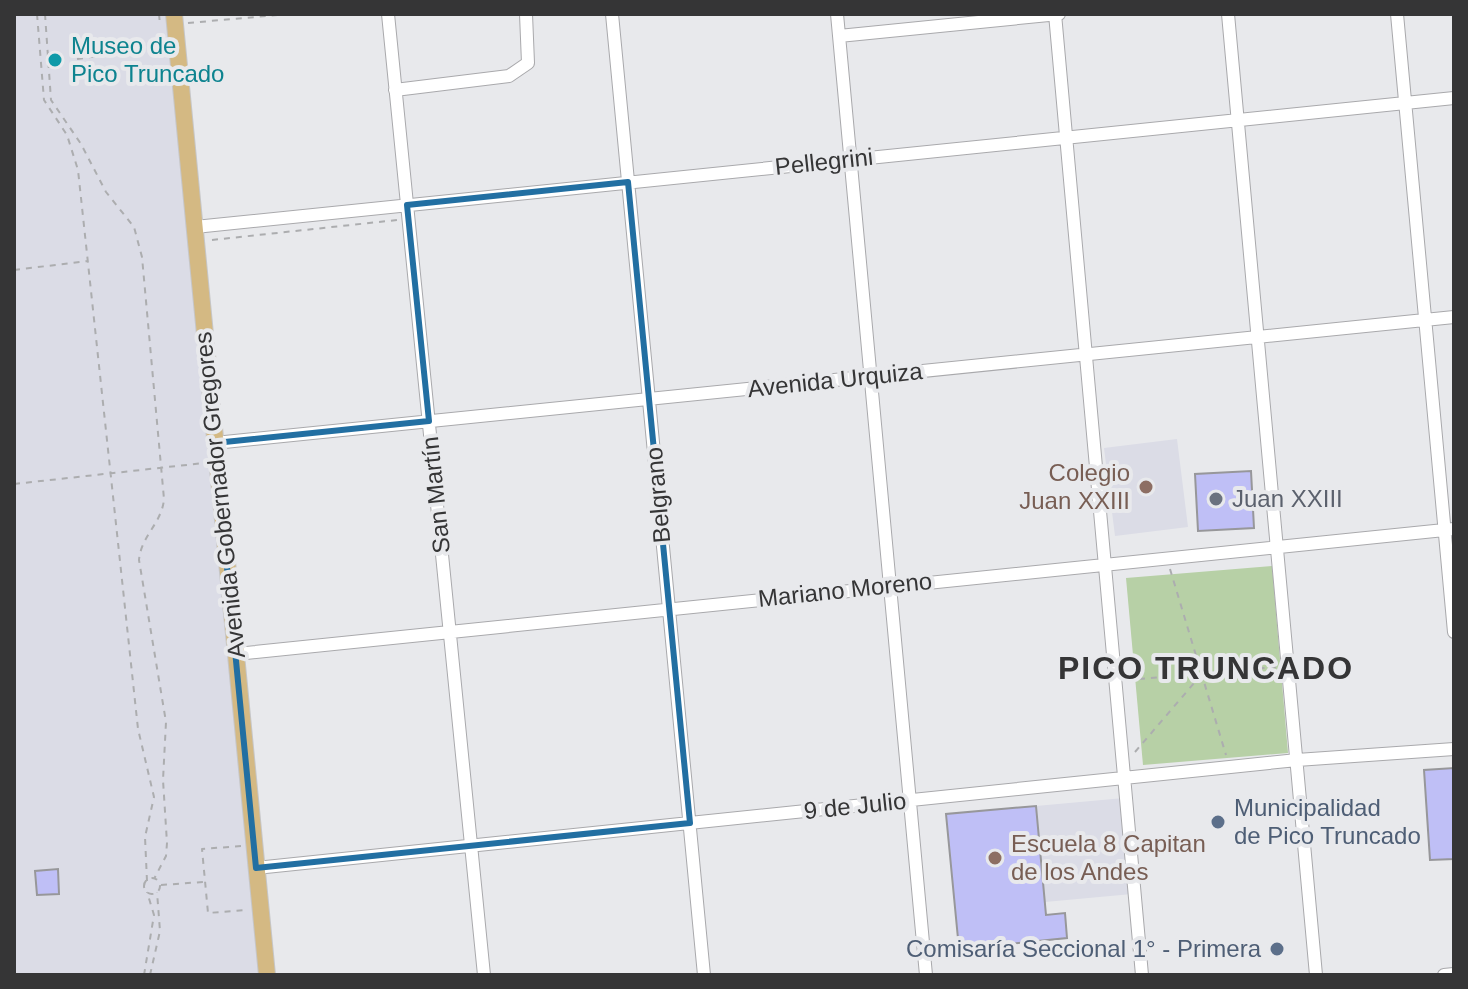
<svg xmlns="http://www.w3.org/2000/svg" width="1468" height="989" viewBox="0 0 1468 989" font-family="Helvetica,sans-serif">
  <rect width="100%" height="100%" fill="#e8e9ec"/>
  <path fill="#dbdce6" d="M 14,14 L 174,14 L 267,975 L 14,975 Z
    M 1177,439 L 1188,527 L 1115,536 L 1104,448 Z
    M 1124,798 L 1132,894 L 1045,902 L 1036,806 Z"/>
  <path fill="#b7d0a6" d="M 1272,566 L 1288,753 L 1143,765 L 1126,578 Z"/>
  <path fill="#bfbff6" stroke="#97979a" stroke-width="2" d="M 1251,471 L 1254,528 L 1198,531 L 1195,474 Z
    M 1454,768 L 1454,859 L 1430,860 L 1424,770 Z
    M 1036,806 L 1046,915 L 1065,913 L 1067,938 L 959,949 L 946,814 Z
    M 58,869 L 59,894 L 37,895 L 35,871 Z"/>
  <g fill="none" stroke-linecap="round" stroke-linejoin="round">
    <defs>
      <path id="minor" d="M 388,14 L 484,975
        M 612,14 L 704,975
        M 837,14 L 926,975
        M 1055,14 L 1142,975
        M 1228,14 L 1316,975
        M 1397,14 L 1454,632
        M 839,36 L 1059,14
        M 395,90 L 509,76 L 528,63 L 526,14
        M 195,227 L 1454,98
        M 215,443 L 1454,317
        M 236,654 L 1454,529
        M 256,868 L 1297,760 L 1454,749
        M 1444,975 L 1454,974"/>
      <path id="major" d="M 174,14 L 267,975"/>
    </defs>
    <use href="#minor" stroke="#a9a9ac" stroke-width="14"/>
    <use href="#major" stroke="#c6c6c7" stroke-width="18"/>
    <path stroke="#acadaf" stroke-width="2" stroke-dasharray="6 6" stroke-linecap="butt" d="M 37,14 L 44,100 L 67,135 L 78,170 L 138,729 L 154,797 L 145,837 L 147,881
      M 45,14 L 51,100 L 81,144 L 106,192 L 134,227 L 142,257 L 164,499 C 162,523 141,536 139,560 L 166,722 L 163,780 L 167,843 L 166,856 L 154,879
      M 159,14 L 160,25
      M 188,23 L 289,14
      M 77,59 L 162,47
      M 212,240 L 397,220
      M 14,270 L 88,261
      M 14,484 L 204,463
      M 1170,569 L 1226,755
      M 1127,680 L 1276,667
      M 1135,752 L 1201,675
      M 241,846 L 202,849 L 208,913 L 245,910
      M144 886a8 8 0 1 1 16 0a8 8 0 1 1-16 0Z
      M 161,885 L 203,882
      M 144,975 L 154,915 L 147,892
      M 150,975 L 160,931 L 157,892"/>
    <use href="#minor" stroke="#fff" stroke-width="12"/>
    <use href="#major" stroke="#d4b983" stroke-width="16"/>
  </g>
  <path fill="none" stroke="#226fa2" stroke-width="6" stroke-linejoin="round" d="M 628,182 L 690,823 L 256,868 L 215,443 L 429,421 L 407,205 Z"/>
  <circle fill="#0f9aa8" stroke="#e8e9ec" stroke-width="3" cx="55" cy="60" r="8"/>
  <g fill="#8d6e63" stroke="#e8e9ec" stroke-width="3">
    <circle cx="1146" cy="487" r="8"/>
    <circle cx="995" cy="858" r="8"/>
  </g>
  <circle fill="#6b7280" stroke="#e8e9ec" stroke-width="3" cx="1216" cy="499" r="8"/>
  <g fill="#5c6f8a" stroke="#e8e9ec" stroke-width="3">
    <circle cx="1218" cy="822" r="8"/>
    <circle cx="1277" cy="949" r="8"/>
  </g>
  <g text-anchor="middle" stroke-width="8" stroke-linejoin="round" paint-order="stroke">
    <g font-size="24" fill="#0d838f" stroke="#e8e9ec" text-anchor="start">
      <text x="71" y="54">Museo de<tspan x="71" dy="28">Pico Truncado</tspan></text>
    </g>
    <g font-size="24" fill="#353536" stroke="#e8e9ec">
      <text transform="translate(824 162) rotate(-6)" y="8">Pellegrini</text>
      <text transform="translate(835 380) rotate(-6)" y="8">Avenida Urquiza</text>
      <text transform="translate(220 495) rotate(-96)" y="8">Avenida Gobernador Gregores</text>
      <text transform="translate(436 495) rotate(-96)" y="8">San Martín</text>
      <text transform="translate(658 495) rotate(-95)" y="8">Belgrano</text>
      <text transform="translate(845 590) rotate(-6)" y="8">Mariano Moreno</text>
      <text transform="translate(855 806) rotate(-6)" y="8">9 de Julio</text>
    </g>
    <g font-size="24" fill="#785e54" stroke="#e8e9ec" text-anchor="end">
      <text x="1130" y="481">Colegio<tspan x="1130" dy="28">Juan XXIII</tspan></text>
      <text x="1011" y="852" text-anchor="start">Escuela 8 Capitan<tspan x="1011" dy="28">de los Andes</tspan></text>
    </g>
    <g font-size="24" fill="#5b616d" stroke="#e8e9ec" text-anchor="start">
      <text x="1232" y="507">Juan XXIII</text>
    </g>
    <g font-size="24" fill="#4e5e75" stroke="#e8e9ec" text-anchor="start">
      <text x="1234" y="816">Municipalidad<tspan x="1234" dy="28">de Pico Truncado</tspan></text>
      <text x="1261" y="957" text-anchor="end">Comisaría Seccional 1° - Primera</text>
    </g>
    <g font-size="32" font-weight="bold" letter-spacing="2" fill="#353536" stroke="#e8e9ec">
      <text x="1206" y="679">PICO TRUNCADO</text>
    </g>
  </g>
  <rect width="1468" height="989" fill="none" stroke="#353536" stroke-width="32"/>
</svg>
